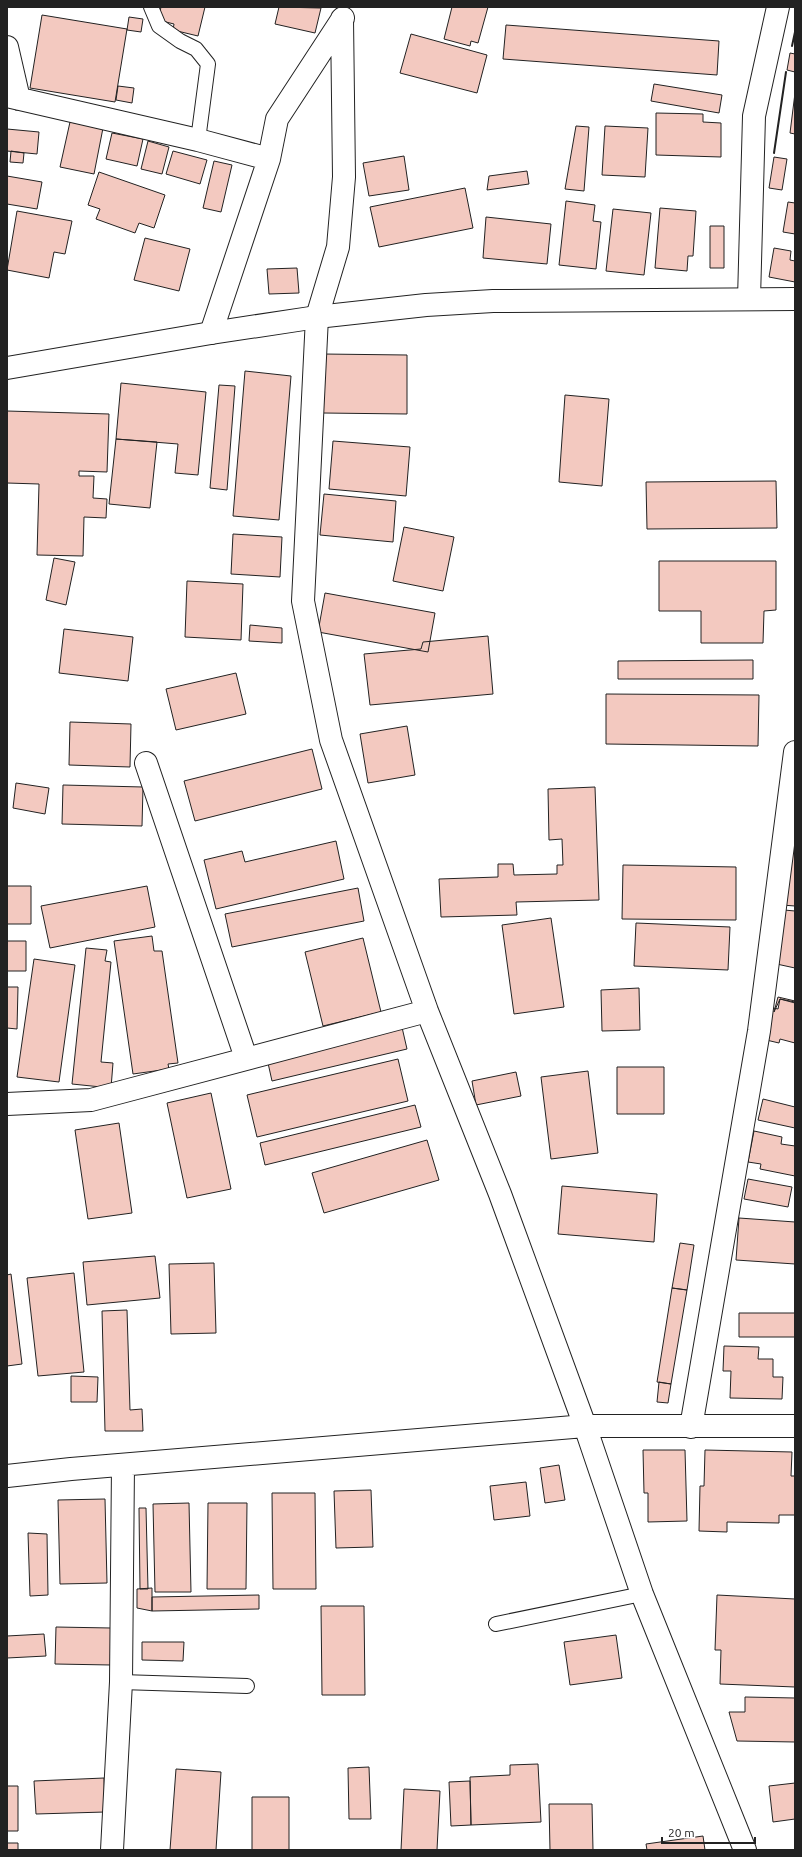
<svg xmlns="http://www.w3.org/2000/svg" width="802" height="1857" viewBox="0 0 802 1857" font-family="Ubuntu,sans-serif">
  <rect width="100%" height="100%" fill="#fff"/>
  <path fill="#f3c9c0" stroke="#222" d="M 161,7 L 205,7 L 198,36 L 173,30 L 174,24 L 158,20 Z
    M 279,7 L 321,8 L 315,33 L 275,24 Z
    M 452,7 L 488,7 L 478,43 L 471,41 L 470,46 L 444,39 Z
    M 42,15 L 127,29 L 115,102 L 30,88 Z
    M 129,17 L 143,19 L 141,32 L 127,30 Z
    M 506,25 L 719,41 L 717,75 L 503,59 Z
    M 411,34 L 487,55 L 477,93 L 400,73 Z
    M 790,53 L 795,54 L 795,72 L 787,70 Z
    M 654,84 L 722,95 L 719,113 L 651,101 Z
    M 118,86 L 134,88 L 132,103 L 116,100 Z
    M 795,93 L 795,134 L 790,133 Z
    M 656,113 L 703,114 L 703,122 L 721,123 L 721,157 L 656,155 Z
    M 70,122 L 103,128 L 94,174 L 60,167 Z
    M 576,126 L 589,127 L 584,191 L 565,189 Z
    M 605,126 L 648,128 L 645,177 L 602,175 Z
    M 7,129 L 39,132 L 37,154 L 7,151 Z
    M 112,133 L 143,139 L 137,166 L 106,159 Z
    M 148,141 L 169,147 L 162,174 L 141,169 Z
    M 11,151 L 24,153 L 23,163 L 10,162 Z
    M 173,151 L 207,160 L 200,184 L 166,174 Z
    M 404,156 L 409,190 L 369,196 L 363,163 Z
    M 774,157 L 787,159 L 782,190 L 769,188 Z
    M 214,161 L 232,165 L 221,212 L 203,208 Z
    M 527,171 L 529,184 L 487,190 L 489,176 Z
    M 99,172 L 165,195 L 154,228 L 139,223 L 135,233 L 96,219 L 100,209 L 88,205 Z
    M 7,176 L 42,182 L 37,209 L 7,204 Z
    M 465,188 L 473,228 L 379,247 L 370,207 Z
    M 566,201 L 595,205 L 593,221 L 601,222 L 596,269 L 559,265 Z
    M 788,202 L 795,203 L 795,234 L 783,232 Z
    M 660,208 L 696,211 L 693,256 L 688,256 L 687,271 L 655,268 Z
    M 613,209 L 651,213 L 644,275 L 606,271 Z
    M 17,211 L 72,221 L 65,254 L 54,252 L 49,278 L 7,270 Z
    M 486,217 L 551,224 L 547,264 L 483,258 Z
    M 710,226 L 724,226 L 724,268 L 710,268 Z
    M 145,238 L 190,249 L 179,291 L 134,280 Z
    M 774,248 L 791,251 L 790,260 L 795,261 L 795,282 L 769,277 Z
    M 297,268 L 299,293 L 269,294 L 267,269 Z
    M 323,354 L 407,355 L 407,414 L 323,413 Z
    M 245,371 L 291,376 L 279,520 L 233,516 Z
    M 121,383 L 206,392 L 198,475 L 175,473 L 178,444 L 116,439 Z
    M 219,385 L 235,386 L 227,490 L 210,488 Z
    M 565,395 L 609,399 L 602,486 L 559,482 Z
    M 7,411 L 109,414 L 107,472 L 79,471 L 79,476 L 94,476 L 93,498 L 107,499 L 106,518 L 84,517 L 83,556 L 37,555 L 39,484 L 7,483 Z
    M 116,439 L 157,442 L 150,508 L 109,504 Z
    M 333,441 L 410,447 L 406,496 L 329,489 Z
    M 776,481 L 777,528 L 647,529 L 646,482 Z
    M 324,494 L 396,501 L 393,542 L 320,535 Z
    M 404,527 L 454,537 L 443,591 L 393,581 Z
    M 233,534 L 282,537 L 280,577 L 231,574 Z
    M 54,558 L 75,562 L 66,605 L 46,600 Z
    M 659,561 L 776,561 L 776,610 L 764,611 L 763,643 L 701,643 L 701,611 L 659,611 Z
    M 187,581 L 243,584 L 241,640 L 185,637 Z
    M 325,593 L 435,613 L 428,652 L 318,632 Z
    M 250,625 L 282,628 L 282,643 L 249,641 Z
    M 64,629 L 133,637 L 128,681 L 59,673 Z
    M 488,636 L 493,694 L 370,705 L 364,654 L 421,649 L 423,642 Z
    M 753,660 L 753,679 L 618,679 L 618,661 Z
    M 236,673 L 246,714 L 176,730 L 166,689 Z
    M 606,694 L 759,695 L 758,746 L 606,744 Z
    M 70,722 L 131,724 L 130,767 L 69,765 Z
    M 407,726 L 415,775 L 368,783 L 360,734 Z
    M 312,749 L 322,789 L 195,821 L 184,781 Z
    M 16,783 L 49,788 L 45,814 L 13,808 Z
    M 63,785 L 143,787 L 142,826 L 62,824 Z
    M 595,787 L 599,900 L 516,902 L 517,915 L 441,917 L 439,879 L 498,877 L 498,864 L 513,864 L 514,875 L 557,874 L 557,865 L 563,865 L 562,839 L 549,840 L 548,789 Z
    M 336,841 L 344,879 L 216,909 L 204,860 L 242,851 L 245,862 Z
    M 789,848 L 795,849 L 795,906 L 782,905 Z
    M 623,865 L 736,867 L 736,920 L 622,919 Z
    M 7,886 L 31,886 L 31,924 L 7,924 Z
    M 147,886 L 155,927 L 50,948 L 41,906 Z
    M 358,888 L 364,921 L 232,947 L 225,914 Z
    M 784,910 L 795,911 L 795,968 L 772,963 Z
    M 551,918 L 564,1007 L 514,1014 L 502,925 Z
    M 636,923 L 730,927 L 728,970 L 634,966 Z
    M 152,936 L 154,951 L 162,951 L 178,1063 L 168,1064 L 169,1069 L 133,1074 L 114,941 Z
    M 363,938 L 381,1012 L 323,1026 L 305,952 Z
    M 7,941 L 26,941 L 26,971 L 7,971 Z
    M 86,948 L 107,950 L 105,961 L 111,962 L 101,1062 L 113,1063 L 111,1088 L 72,1084 Z
    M 34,959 L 75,965 L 59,1082 L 17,1077 Z
    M 7,987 L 18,987 L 17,1029 L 7,1028 Z
    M 639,988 L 640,1030 L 602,1031 L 601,990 Z
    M 778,997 L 795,1001 L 795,1002 L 780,999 L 774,1012 Z
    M 780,999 L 795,1003 L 795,1043 L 780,1039 L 779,1043 L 762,1039 L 769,1007 L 778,1009 Z
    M 401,1023 L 407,1049 L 272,1081 L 266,1054 Z
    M 398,1059 L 408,1101 L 257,1137 L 247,1095 Z
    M 617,1067 L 664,1067 L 664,1114 L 617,1114 Z
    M 588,1071 L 598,1153 L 551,1159 L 541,1077 Z
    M 516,1072 L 521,1096 L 476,1105 L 472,1081 Z
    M 211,1093 L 231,1189 L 187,1198 L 167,1103 Z
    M 763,1099 L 795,1107 L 795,1128 L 758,1120 Z
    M 415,1105 L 421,1127 L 265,1165 L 260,1143 Z
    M 119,1123 L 132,1213 L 88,1219 L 75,1130 Z
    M 754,1131 L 782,1137 L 781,1144 L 795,1146 L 795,1176 L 760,1169 L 761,1164 L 748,1162 Z
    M 427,1140 L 439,1180 L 324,1213 L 312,1173 Z
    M 748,1179 L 792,1187 L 788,1207 L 744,1199 Z
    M 562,1186 L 657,1194 L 654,1242 L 558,1234 Z
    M 739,1218 L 795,1222 L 795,1264 L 736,1260 Z
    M 680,1243 L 694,1245 L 687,1290 L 672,1288 Z
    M 155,1256 L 160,1298 L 87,1305 L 83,1262 Z
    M 214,1263 L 216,1333 L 171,1334 L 169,1264 Z
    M 74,1273 L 84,1372 L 38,1376 L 27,1278 Z
    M 11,1274 L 22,1364 L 7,1366 L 7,1275 Z
    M 672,1288 L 687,1290 L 671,1384 L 657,1382 Z
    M 127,1310 L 130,1410 L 142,1409 L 143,1431 L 105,1431 L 102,1311 Z
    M 739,1313 L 795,1313 L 795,1337 L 739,1337 Z
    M 724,1346 L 759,1347 L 758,1359 L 773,1359 L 773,1377 L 783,1377 L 782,1399 L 730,1398 L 731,1371 L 723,1371 Z
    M 71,1376 L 98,1377 L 97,1402 L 71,1402 Z
    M 659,1382 L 671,1384 L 668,1403 L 657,1402 Z
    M 643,1450 L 685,1450 L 687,1521 L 648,1522 L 648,1493 L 644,1493 Z
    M 705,1450 L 792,1452 L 791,1476 L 795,1476 L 795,1515 L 779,1515 L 779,1523 L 727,1522 L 727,1532 L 699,1531 L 700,1486 L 704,1486 Z
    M 559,1465 L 565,1500 L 545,1503 L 540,1468 Z
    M 526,1482 L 530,1516 L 494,1520 L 490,1486 Z
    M 371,1490 L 373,1547 L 336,1548 L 334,1491 Z
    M 272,1493 L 315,1493 L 316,1589 L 273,1589 Z
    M 105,1499 L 107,1583 L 60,1584 L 58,1500 Z
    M 189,1503 L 191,1592 L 155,1592 L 153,1504 Z
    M 208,1503 L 247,1503 L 246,1589 L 207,1589 Z
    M 139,1508 L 146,1508 L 148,1589 L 140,1589 Z
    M 28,1533 L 47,1534 L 48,1595 L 30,1596 Z
    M 152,1588 L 152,1611 L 137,1608 L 137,1589 Z
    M 259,1595 L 259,1609 L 152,1611 L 152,1597 Z
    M 717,1595 L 795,1599 L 795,1687 L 720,1684 L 721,1650 L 715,1650 Z
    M 321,1606 L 364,1606 L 365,1695 L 322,1695 Z
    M 56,1627 L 111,1628 L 111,1665 L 55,1664 Z
    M 44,1634 L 46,1656 L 7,1658 L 7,1636 Z
    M 616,1635 L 622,1678 L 570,1685 L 564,1642 Z
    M 142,1642 L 184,1642 L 183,1661 L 142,1660 Z
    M 745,1697 L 795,1698 L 795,1742 L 737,1741 L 729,1712 L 745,1712 Z
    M 538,1764 L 541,1822 L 471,1825 L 470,1777 L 510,1775 L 510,1765 Z
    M 369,1767 L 371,1819 L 349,1819 L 348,1768 Z
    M 176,1769 L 221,1772 L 216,1850 L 170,1850 Z
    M 104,1778 L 105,1812 L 36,1814 L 34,1781 Z
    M 470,1781 L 471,1825 L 451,1826 L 449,1782 Z
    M 795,1783 L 795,1819 L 773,1822 L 769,1786 Z
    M 7,1786 L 18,1786 L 18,1831 L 7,1831 Z
    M 404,1789 L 440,1791 L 437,1850 L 401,1850 Z
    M 252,1797 L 289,1797 L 289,1850 L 252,1850 Z
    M 549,1804 L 592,1804 L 593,1850 L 550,1850 Z
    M 703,1836 L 705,1850 L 647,1850 L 646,1844 Z
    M 7,1843 L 18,1843 L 18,1850 L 7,1850 Z"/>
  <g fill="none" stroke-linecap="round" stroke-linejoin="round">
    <defs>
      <path id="lane" d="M 151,7 L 159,26 L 180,41 L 196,49 L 208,64 L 198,140
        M 496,1624 L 642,1594
        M 121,1682 L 247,1686"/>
      <path id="street" d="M 342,19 L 344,177 L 338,247 L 317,317 L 303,601 L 331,740 L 427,1011 L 500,1194 L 585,1426 L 642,1594 L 745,1850
        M 7,47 L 19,99
        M 7,96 L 198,140 L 269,159
        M 749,299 L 754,116 L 778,7
        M 211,333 L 269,159 L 277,119 L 343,18
        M 146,763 L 246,1058
        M 7,1104 L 91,1100 L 427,1011
        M 691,1427 L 759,1031 L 795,752
        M 7,1476 L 71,1469 L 585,1426 L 795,1426
        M 112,1850 L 121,1682 L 123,1465"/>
      <path id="secondary" d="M 7,368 L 211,333 L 317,317 L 426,305 L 493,301 L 795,299"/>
    </defs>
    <use href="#lane" stroke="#222" stroke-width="16"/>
    <use href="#street" stroke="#222" stroke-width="24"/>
    <use href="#secondary" stroke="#222" stroke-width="24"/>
    <use href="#lane" stroke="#fff" stroke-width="14"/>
    <use href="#street" stroke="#fff" stroke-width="22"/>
    <use href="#secondary" stroke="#fff" stroke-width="22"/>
    <path stroke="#222" stroke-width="2" d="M 792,46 L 795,32
      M 774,153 L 786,72"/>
  </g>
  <rect width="802" height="1857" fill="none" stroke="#222222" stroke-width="16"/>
  <path d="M662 1837v6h93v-6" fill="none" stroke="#222222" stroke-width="2"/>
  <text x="668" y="1837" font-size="12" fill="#222222" stroke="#ffffff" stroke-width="3" paint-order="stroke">20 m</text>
</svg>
